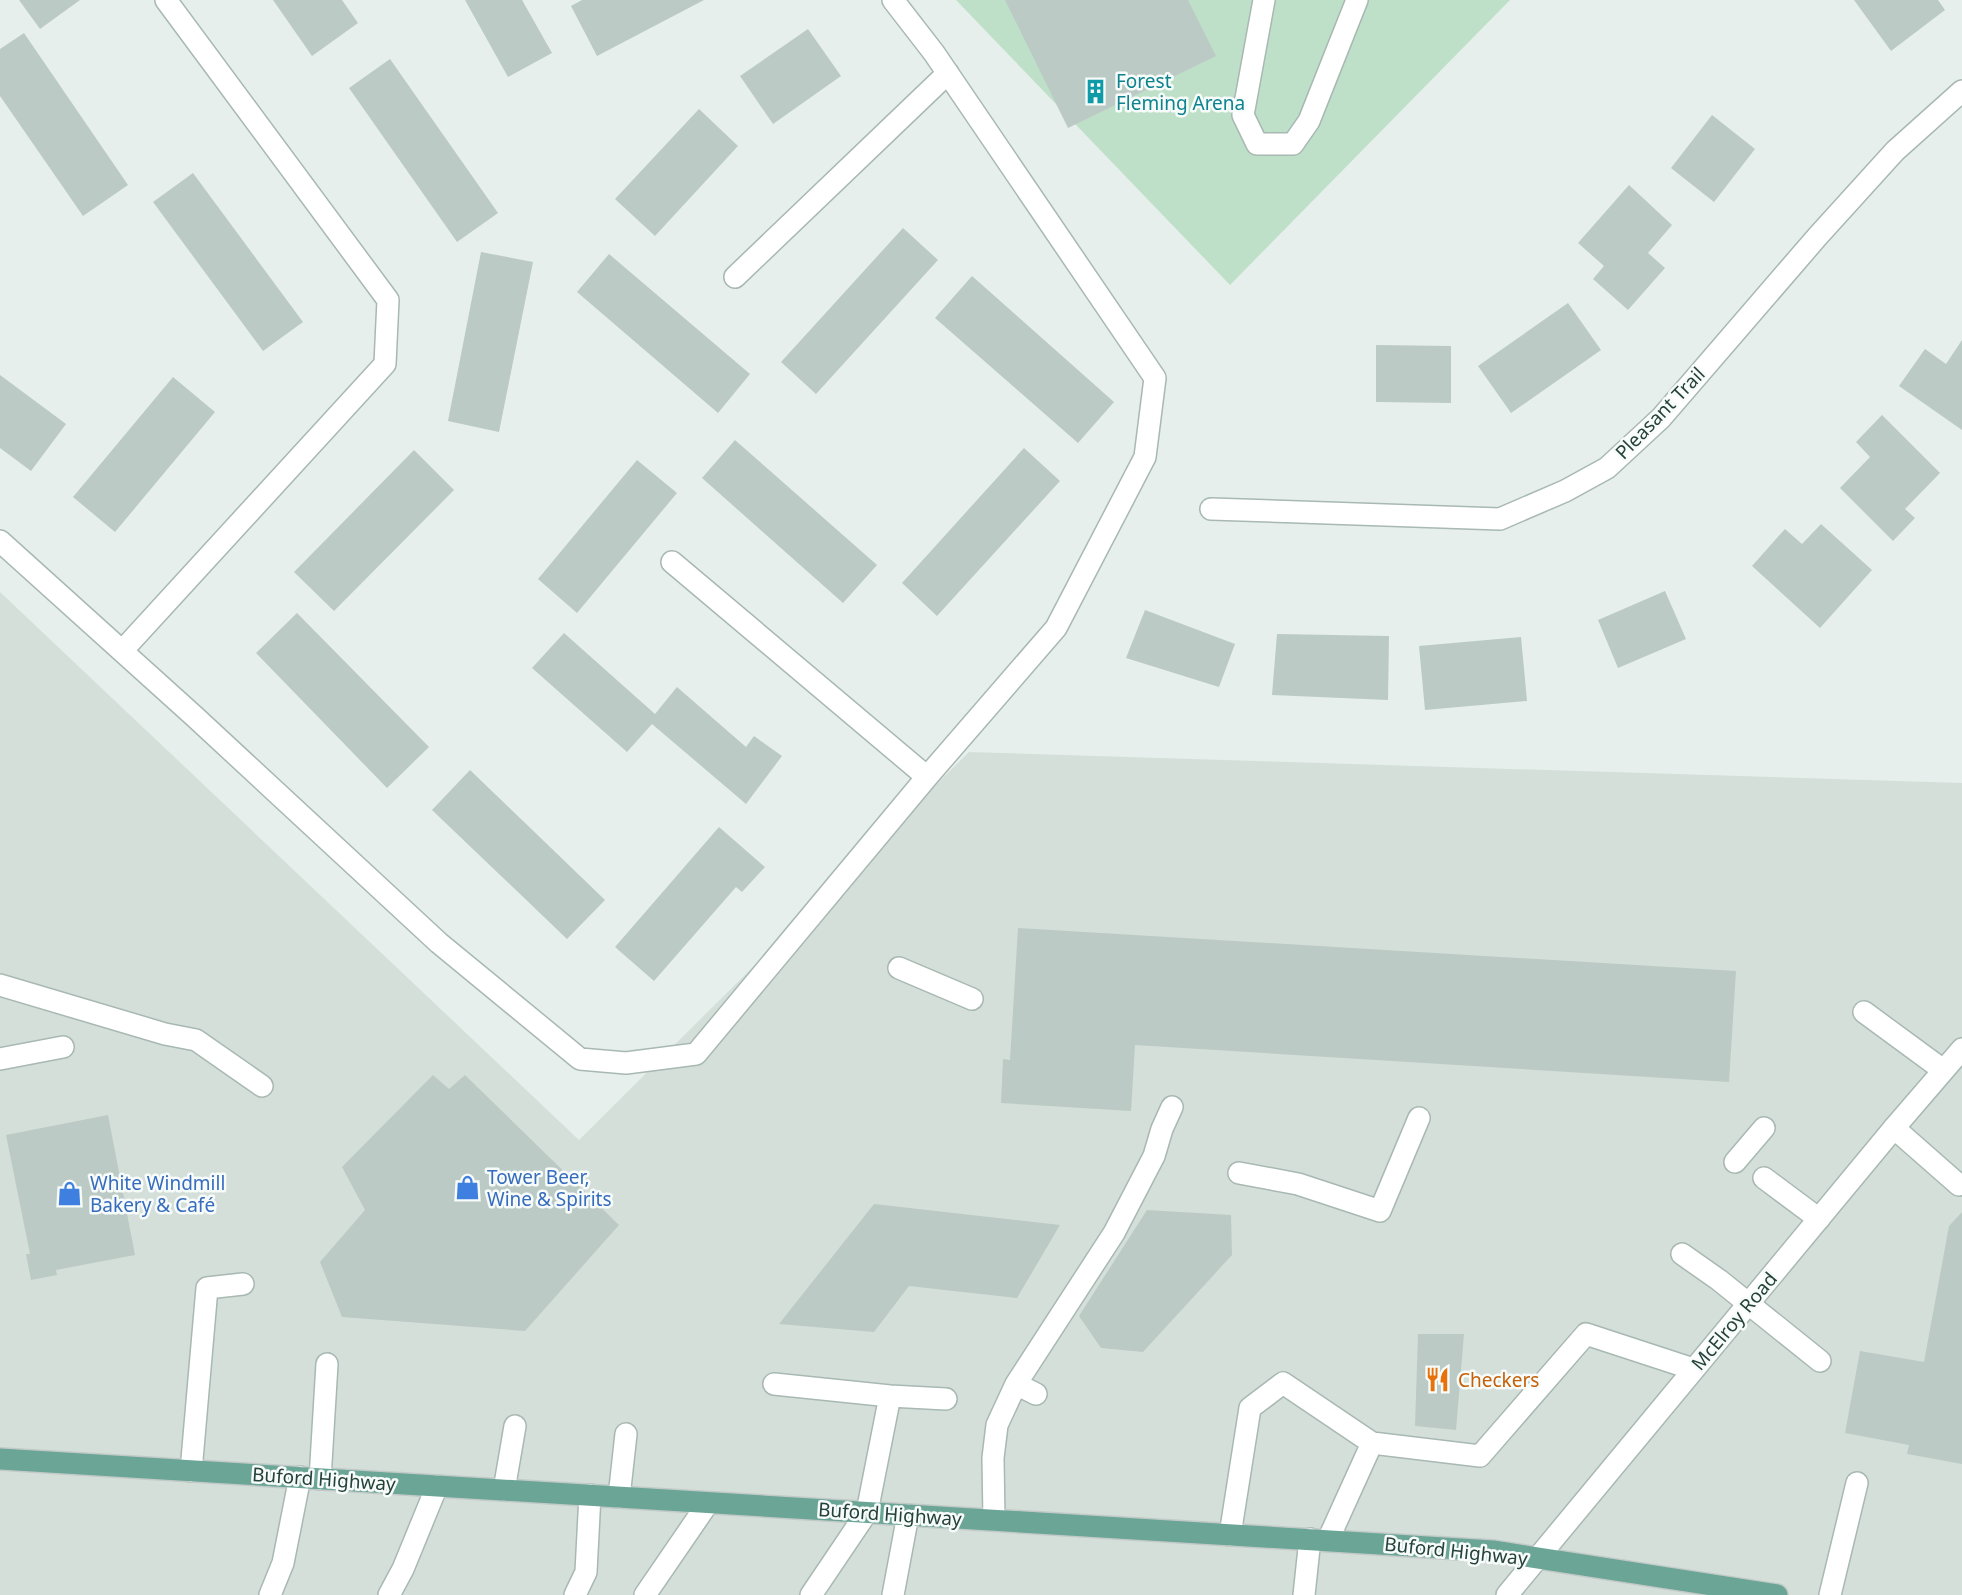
<svg xmlns="http://www.w3.org/2000/svg" width="1962" height="1595" viewBox="0 0 1962 1595" font-family="'Noto Sans',sans-serif">
  <rect width="100%" height="100%" fill="#e6efeb"/>
  <path fill="#d4dfda" d="M 0,592 L 579,1140 L 969,752 L 1962,783 L 1962,1595 L 0,1595 Z"/>
  <path fill="#bfe0c8" d="M 956,0 L 1510,0 L 1230,285 Z"/>
  <path fill="#bbcac4" d="M 19,0 L 80,0 L 40,29 Z
    M 273,0 L 342,0 L 358,23 L 312,56 Z
    M 465,0 L 522,0 L 552,53 L 508,77 Z
    M 582,0 L 704,0 L 597,56 L 571,6 Z
    M 1005,0 L 1188,0 L 1216,56 L 1068,128 Z
    M 1854,0 L 1938,0 L 1945,10 L 1891,51 Z
    M 808,29 L 841,76 L 773,124 L 740,76 Z
    M 24,33 L 128,185 L 83,216 L 0,96 L 0,49 Z
    M 390,59 L 498,213 L 457,242 L 349,88 Z
    M 699,109 L 738,146 L 655,236 L 615,199 Z
    M 1712,115 L 1755,149 L 1714,202 L 1671,168 Z
    M 193,173 L 303,322 L 263,351 L 153,202 Z
    M 1629,185 L 1672,225 L 1648,253 L 1665,268 L 1628,310 L 1593,279 L 1604,266 L 1578,243 Z
    M 903,228 L 938,260 L 816,394 L 781,362 Z
    M 481,252 L 533,262 L 499,432 L 448,421 Z
    M 609,254 L 750,374 L 718,413 L 577,292 Z
    M 972,276 L 1114,402 L 1078,443 L 935,318 Z
    M 1568,303 L 1601,350 L 1511,413 L 1478,366 Z
    M 1962,340 L 1962,430 L 1899,386 L 1925,349 L 1946,364 Z
    M 1376,345 L 1451,346 L 1451,403 L 1376,402 Z
    M 0,375 L 66,424 L 31,471 L 0,448 Z
    M 173,377 L 215,412 L 115,532 L 73,497 Z
    M 1882,415 L 1940,473 L 1905,509 L 1915,518 L 1893,541 L 1840,488 L 1870,457 L 1856,442 Z
    M 735,440 L 877,565 L 843,603 L 702,478 Z
    M 1024,448 L 1060,481 L 937,616 L 902,583 Z
    M 414,450 L 454,490 L 334,611 L 294,572 Z
    M 637,460 L 677,493 L 577,613 L 538,579 Z
    M 1821,524 L 1872,570 L 1820,628 L 1752,566 L 1785,529 L 1802,544 Z
    M 1665,591 L 1686,639 L 1618,668 L 1598,620 Z
    M 1145,610 L 1235,644 L 1219,687 L 1126,658 Z
    M 297,613 L 429,747 L 387,788 L 256,653 Z
    M 564,633 L 655,714 L 677,687 L 746,747 L 754,736 L 782,756 L 746,804 L 652,724 L 627,752 L 532,668 Z
    M 1277,634 L 1389,636 L 1388,700 L 1272,695 Z
    M 1521,637 L 1527,701 L 1425,710 L 1419,646 Z
    M 470,770 L 605,900 L 567,939 L 432,810 Z
    M 719,827 L 765,867 L 742,892 L 736,887 L 654,981 L 615,947 Z
    M 1018,928 L 1736,971 L 1729,1082 L 1135,1045 L 1131,1111 L 1001,1103 L 1003,1059 L 1010,1060 Z
    M 433,1075 L 449,1089 L 465,1075 L 619,1225 L 525,1331 L 342,1317 L 320,1262 L 365,1210 L 342,1167 Z
    M 108,1115 L 135,1255 L 56,1270 L 57,1275 L 31,1280 L 26,1254 L 30,1254 L 6,1135 Z
    M 874,1204 L 1060,1225 L 1017,1298 L 909,1286 L 874,1332 L 779,1324 Z
    M 1147,1210 L 1231,1215 L 1232,1255 L 1143,1352 L 1101,1348 L 1079,1316 Z
    M 1962,1212 L 1962,1464 L 1907,1454 L 1909,1445 L 1845,1433 L 1860,1351 L 1924,1362 L 1949,1226 Z
    M 1418,1334 L 1464,1334 L 1456,1430 L 1415,1426 Z"/>
  <g fill="none" stroke-linecap="round" stroke-linejoin="round">
    <defs>
      <path id="lane" d="M 1264,0 L 1243,115 L 1257,144 L 1293,144 L 1309,121 L 1357,0
        M 899,968 L 972,999
        M 0,985 L 165,1034 L 196,1040 L 262,1086
        M 1864,1012 L 1943,1070
        M 0,1059 L 63,1047
        M 1894,1128 L 1959,1185
        M 1735,1162 L 1764,1128
        M 1239,1173 L 1298,1184 L 1380,1211 L 1419,1118
        M 1764,1178 L 1819,1219
        M 1682,1254 L 1719,1280 L 1820,1361
        M 774,1384 L 890,1396 L 946,1399
        M 1016,1384 L 1036,1394
        M 191,1471 L 207,1288 L 243,1284
        M 320,1479 L 327,1364
        M 504,1490 L 515,1426
        M 619,1497 L 626,1434
        M 994,1520 L 993,1458 L 997,1425 L 1016,1384 L 1114,1233 L 1154,1156 L 1162,1129 L 1172,1107
        M 1230,1535 L 1250,1408 L 1283,1383 L 1372,1443 L 1480,1456 L 1586,1334 L 1693,1369
        M 1328,1540 L 1372,1443
        M 270,1595 L 283,1563 L 300,1477
        M 389,1595 L 403,1569 L 437,1486
        M 575,1595 L 586,1572 L 590,1495
        M 645,1595 L 708,1503
        M 811,1595 L 867,1512 L 890,1396
        M 893,1595 L 908,1515
        M 1304,1595 L 1310,1539
        M 1830,1595 L 1857,1483"/>
      <path id="street" d="M 735,277 L 948,73
        M 1211,509 L 1500,519 L 1565,491 L 1607,468 L 1661,418 L 1817,237 L 1895,151 L 1962,91
        M 0,541 L 194,716 L 439,943 L 580,1059 L 626,1063 L 696,1054 L 927,777 L 1056,628 L 1145,457 L 1155,378 L 934,53 L 893,0
        M 672,562 L 927,777
        M 122,651 L 385,364 L 388,300 L 166,0
        M 1507,1595 L 1894,1128 L 1962,1049"/>
      <path id="primary" d="M 0,1459 L 1493,1551 L 1777,1595"/>
    </defs>
    <use href="#lane" stroke="#a8b8b2" stroke-width="24"/>
    <use href="#street" stroke="#a8b8b2" stroke-width="24"/>
    <use href="#primary" stroke="#c2cac8" stroke-width="24"/>
    <use href="#lane" stroke="#fff" stroke-width="21"/>
    <use href="#street" stroke="#fff" stroke-width="21"/>
    <use href="#primary" stroke="#6aa596" stroke-width="21"/>
  </g>
  <defs>
    <symbol id="building-bare" viewBox="-9 -9 18 18"><path d="M-4-6H4V6H1V3H-1V6H-4ZM-2.5-4.3h1.7v1.8h-1.7ZM.8-4.3h1.7v1.8H.8ZM-2.5-1h1.7V.8h-1.7ZM.8-1h1.7V.8H.8Z" fill="#0f9aa8" stroke="#f7fbf9" stroke-width="2.5" paint-order="stroke"/></symbol>
    <symbol id="shop-bare" viewBox="-9 -9 18 18"><path d="M-5-2.5h2.3a2.7 3.5 0 0 1 5.4 0H5L5.5 6h-11ZM-1.5-2.5h3a1.5 2.3 0 0 0-3 0Z" fill="#3f7fe0" stroke="#f7fbf9" stroke-width="2.5" paint-order="stroke"/></symbol>
    <symbol id="restaurant-bare" viewBox="-9 -9 18 18"><path d="M-5-6h1v4h1v-4h1v4h1v-4h1v5L-1.5 .5V6h-2V.5L-5-1ZM5-6V6H3V1.5H1.5Q1.5-4 5-6Z" fill="#e8710a" stroke="#f7fbf9" stroke-width="2.5" paint-order="stroke"/></symbol>
  </defs>
  <g fill-rule="evenodd">
    <use href="#building-bare" x="1078" y="74" width="35" height="35"/>
    <use href="#shop-bare" x="450" y="1170" width="35" height="35"/>
    <use href="#shop-bare" x="52" y="1176" width="35" height="35"/>
    <use href="#restaurant-bare" x="1420" y="1362" width="35" height="35"/>
  </g>
  <g text-anchor="middle" stroke-width="5" stroke-linejoin="round" paint-order="stroke">
    <g font-size="19" fill="#0d838f" stroke="#f7fbf9" text-anchor="start">
      <text x="1116" y="88">Forest<tspan x="1116" dy="22">Fleming Arena</tspan></text>
    </g>
    <g font-size="19" fill="#24423a" stroke="#f7fbf9">
      <text transform="translate(1660 413) rotate(-46)" y="7">Pleasant Trail</text>
      <text transform="translate(1734 1321) rotate(-50)" y="7">McElroy Road</text>
      <text transform="translate(324 1479) rotate(4)" y="7">Buford Highway</text>
      <text transform="translate(890 1514) rotate(4)" y="7">Buford Highway</text>
      <text transform="translate(1456 1551) rotate(6)" y="7">Buford Highway</text>
    </g>
    <g font-size="19" fill="#366cbe" stroke="#f7fbf9" text-anchor="start">
      <text x="487" y="1184">Tower Beer,<tspan x="487" dy="22">Wine &amp; Spirits</tspan></text>
      <text x="90" y="1190">White Windmill<tspan x="90" dy="22">Bakery &amp; Café</tspan></text>
    </g>
    <g font-size="19" fill="#c56008" stroke="#f7fbf9" text-anchor="start">
      <text x="1458" y="1387">Checkers</text>
    </g>
  </g>
</svg>
